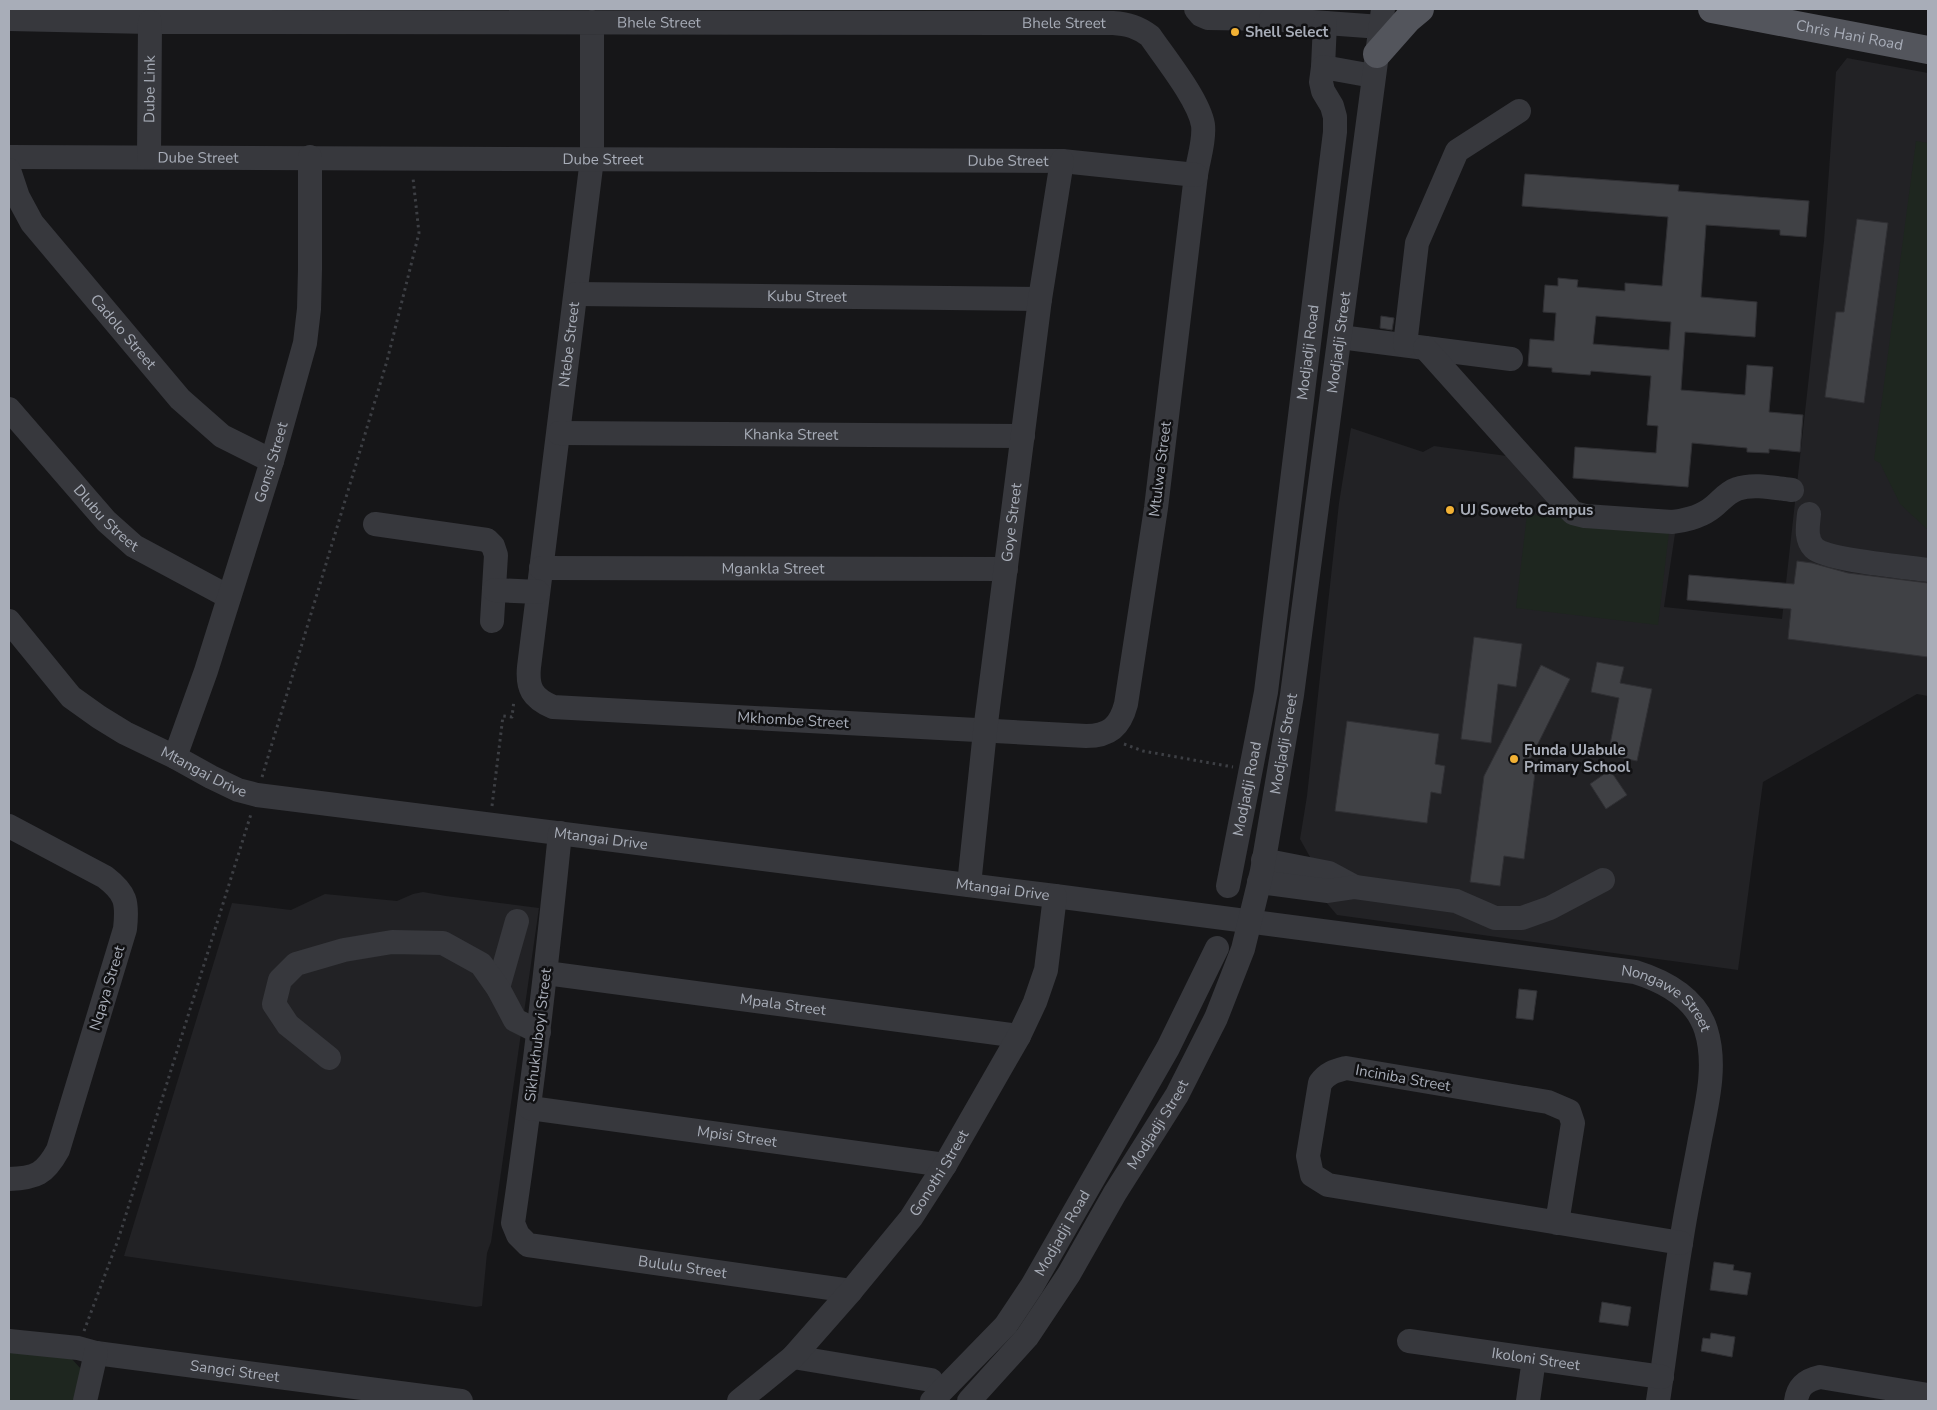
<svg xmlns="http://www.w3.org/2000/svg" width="1937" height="1410" viewBox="0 0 1937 1410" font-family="'Nunito Sans',sans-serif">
  <rect width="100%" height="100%" fill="#161618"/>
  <path fill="#222225" d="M 1847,58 L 1928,73 L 1928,696 L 1917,694 L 1763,782 L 1738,970 L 1337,915 L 1320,895 L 1310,857 L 1300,839 L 1307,796 L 1339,503 L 1351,428 L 1423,452 L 1434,446 L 1514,457 L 1567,516 L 1676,527 L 1664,607 L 1782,619 L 1824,241 L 1836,72 Z
    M 423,892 L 446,896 L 539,908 L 491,1242 L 487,1253 L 482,1306 L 476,1307 L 124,1256 L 232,903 L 291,910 L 325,894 L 397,901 L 413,894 Z"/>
  <path fill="#1e261f" d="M 1916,141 L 1928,143 L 1928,530 L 1900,504 L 1880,463 L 1874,460 Z
    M 1527,514 L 1669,532 L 1658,625 L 1516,608 Z
    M 9,1350 L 72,1359 L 81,1369 L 76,1401 L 9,1401 Z"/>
  <path fill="#404145" stroke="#303034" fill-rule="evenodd" d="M 1525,174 L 1679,185 L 1678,191 L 1809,201 L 1806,237 L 1780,235 L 1780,230 L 1706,225 L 1701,297 L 1757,302 L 1755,337 L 1685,332 L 1681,390 L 1745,395 L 1747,365 L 1773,367 L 1769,412 L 1803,415 L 1800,452 L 1769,449 L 1769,453 L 1747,452 L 1747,448 L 1692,443 L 1688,487 L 1573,478 L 1575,447 L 1656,453 L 1658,426 L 1647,425 L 1651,376 L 1591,371 L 1590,375 L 1552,372 L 1552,368 L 1528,366 L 1530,339 L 1554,341 L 1556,313 L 1543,312 L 1545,285 L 1558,286 L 1558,278 L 1578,280 L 1577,287 L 1625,291 L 1625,283 L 1662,286 L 1668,217 L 1522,206 ZM 1596,316 L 1671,322 L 1669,350 L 1593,344 Z
    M 1857,219 L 1888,223 L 1864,403 L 1825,397 L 1836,312 L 1844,312 Z
    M 1381,316 L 1394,318 L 1392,330 L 1380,328 Z
    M 1797,561 L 1812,563 L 1848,573 L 1928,583 L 1928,657 L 1788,639 L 1791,609 L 1687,600 L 1689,575 L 1794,584 Z
    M 1474,637 L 1522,644 L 1516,687 L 1498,684 L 1491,743 L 1461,739 Z
    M 1597,662 L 1624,667 L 1620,683 L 1652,689 L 1637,761 L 1608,755 L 1619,698 L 1591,692 Z
    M 1541,665 L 1570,679 L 1528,764 L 1536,765 L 1524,859 L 1504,856 L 1500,886 L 1470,882 L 1484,776 Z
    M 1347,721 L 1439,734 L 1435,764 L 1445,766 L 1441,794 L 1431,792 L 1427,823 L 1335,811 Z
    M 1610,770 L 1627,795 L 1606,809 L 1590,784 Z
    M 1519,989 L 1537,991 L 1533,1020 L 1516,1018 Z
    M 1714,1262 L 1734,1265 L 1733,1270 L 1751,1273 L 1747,1295 L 1710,1290 Z
    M 1602,1302 L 1631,1307 L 1628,1326 L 1599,1322 Z
    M 1711,1333 L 1735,1337 L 1732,1357 L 1701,1351 L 1703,1338 L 1710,1339 Z"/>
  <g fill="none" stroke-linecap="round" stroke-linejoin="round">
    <path stroke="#3d3f44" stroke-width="3" stroke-dasharray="2.5 4" stroke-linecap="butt" d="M 1124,744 L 1143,751 L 1233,767
      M 262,777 L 387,361 L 419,233 L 413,178
      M 492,806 L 503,716 L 512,717 L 514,700
      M 84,1331 L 118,1240 L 251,814"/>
    <g stroke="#37383d" stroke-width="24">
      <path d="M 1196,9 L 1201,15 L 1208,18 L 1271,19 L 1276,9"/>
      <path id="s1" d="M 9,19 L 150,22 L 1113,23 C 1128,24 1138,27 1150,36 C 1165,58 1199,100 1203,125 C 1205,141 1198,160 1196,175 L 1156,508 L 1126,704 C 1120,727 1109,736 1086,736 L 553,707 C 532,698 527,688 529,667 L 592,159 L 592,22"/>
      <path d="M 1271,19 L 1381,27"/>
      <path d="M 1323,67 L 1325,23"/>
      <path id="s2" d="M 9,157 L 1062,161 L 1196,175"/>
      <path id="s3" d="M 149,157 L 150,22"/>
      <path id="s4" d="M 9,170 L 18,197 L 32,223 L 180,399 L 222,436 L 272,461"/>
      <path id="s5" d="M 576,294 L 1040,299"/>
      <path d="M 1340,337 L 1511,359"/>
      <path d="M 1405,345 L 1417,243 L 1457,151 L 1519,111"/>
      <path d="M 1425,348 L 1573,513 L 1585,516 L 1672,522 C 1683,521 1699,517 1709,510 C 1719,504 1725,493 1737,489 C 1753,483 1775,488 1792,490"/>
      <path id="s6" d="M 9,409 L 106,521 L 134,546 L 229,597"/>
      <path id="s7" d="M 559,433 L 1023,436"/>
      <path d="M 1809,514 C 1808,525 1805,539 1814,548 C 1826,560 1908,567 1928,570"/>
      <path d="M 375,524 L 487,540 L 493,546 L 496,555 L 492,621"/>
      <path id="s8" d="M 541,568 L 1006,569"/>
      <path d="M 494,590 L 538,592"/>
      <path id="s9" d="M 9,621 L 71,697 L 99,717 L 125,733 L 175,757 L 211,777 L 238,790 L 257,795 L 1055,896 L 1635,972 C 1664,981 1696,998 1706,1030 C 1717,1065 1707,1104 1700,1139 C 1694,1173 1686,1208 1681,1243 C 1672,1296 1666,1349 1658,1401"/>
      <path id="s10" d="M 175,757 L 206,671 L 272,461 L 305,343 L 309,309 L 310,269 L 310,157"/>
      <path d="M 9,826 L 105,877 C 126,893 128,902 125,929 L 58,1150 C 45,1174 36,1178 9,1179"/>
      <path id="s11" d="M 560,833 C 547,963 532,1093 513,1223 L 518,1235 L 528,1245 L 851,1291"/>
      <path d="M 1263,860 L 1329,873 L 1355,887"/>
      <path d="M 1259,882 L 1328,891 L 1355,887 L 1456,901 L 1495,918 L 1522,918 L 1550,908 L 1603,880"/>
      <path id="s12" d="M 969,885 L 985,731 L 1040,299 L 1062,161"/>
      <path id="s13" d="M 1228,886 L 1266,692 L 1335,132 L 1335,117 L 1332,106 L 1323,91 L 1321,82 L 1323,67 L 1373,76"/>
      <path id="s14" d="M 546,973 L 1019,1036"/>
      <path d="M 498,988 L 517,921"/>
      <path d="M 329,1058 L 288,1025 L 274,1004 L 280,980 L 296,964 L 344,950 L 392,942 L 443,943 L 481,964 L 498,988 L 515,1020 L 539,1032"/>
      <path id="s15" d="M 530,1108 L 945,1165"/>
      <path d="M 1557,1223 L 1573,1123 L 1569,1111 L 1548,1102 L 1346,1068 C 1335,1071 1327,1073 1320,1083 L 1308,1156 L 1312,1175 L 1328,1185 L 1681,1243"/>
      <path id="s16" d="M 9,1341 L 78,1348 L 96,1353 L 461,1401"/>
      <path id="s17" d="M 1409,1341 L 1662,1377"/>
      <path d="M 793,1357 L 931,1380"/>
      <path d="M 85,1401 L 96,1353"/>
      <path id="s18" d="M 739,1401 L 793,1357 L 851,1291 L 911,1218 L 945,1165 L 1019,1036 L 1035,1002 L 1046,970 L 1055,896"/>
      <path id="s19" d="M 932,1401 L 1006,1325 L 1032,1286 L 1168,1048 L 1217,948"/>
      <path id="s20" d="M 969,1401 L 1027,1337 L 1069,1274 L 1115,1193 L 1177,1095 L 1216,1018 L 1243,949 L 1262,871 L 1292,695 L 1383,9"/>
      <path d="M 1528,1401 L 1534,1359"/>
      <path d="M 1796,1401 C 1798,1386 1806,1380 1820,1377 L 1928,1395"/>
    </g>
    <g stroke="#53555c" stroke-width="28">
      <path id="s21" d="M 1712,9 L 1928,50"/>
      <path d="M 1377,54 L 1408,19 L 1420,9"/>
    </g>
  </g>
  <g fill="#f2b134" stroke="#111113" stroke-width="2">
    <circle cx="1235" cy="32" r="5"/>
    <circle cx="1450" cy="510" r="5"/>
    <circle cx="1514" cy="759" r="5"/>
  </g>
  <g text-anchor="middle" stroke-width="5" stroke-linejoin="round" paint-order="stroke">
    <g font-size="15" fill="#a8adb8" stroke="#111113">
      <text dy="5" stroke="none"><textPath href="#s1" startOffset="650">Bhele Street</textPath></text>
      <text dy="5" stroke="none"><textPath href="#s1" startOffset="1055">Bhele Street</textPath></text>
      <text dy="5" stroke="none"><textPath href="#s21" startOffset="140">Chris Hani Road</textPath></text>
      <text dy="5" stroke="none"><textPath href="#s3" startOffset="68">Dube Link</textPath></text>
      <text dy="5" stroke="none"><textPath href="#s2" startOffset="189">Dube Street</textPath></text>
      <text dy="5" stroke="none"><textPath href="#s2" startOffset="594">Dube Street</textPath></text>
      <text dy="5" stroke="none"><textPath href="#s2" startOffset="999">Dube Street</textPath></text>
      <text dy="5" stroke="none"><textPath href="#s5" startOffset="231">Kubu Street</textPath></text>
      <text dy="5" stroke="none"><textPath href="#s4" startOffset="200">Cadolo Street</textPath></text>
      <text dy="5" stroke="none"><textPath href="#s20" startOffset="1146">Modjadji Street</textPath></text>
      <text dy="5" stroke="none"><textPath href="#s1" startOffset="2799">Ntebe Street</textPath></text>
      <text dy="5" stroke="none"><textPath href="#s13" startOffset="540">Modjadji Road</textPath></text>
      <text dy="5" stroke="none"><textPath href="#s7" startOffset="232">Khanka Street</textPath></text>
      <text dy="5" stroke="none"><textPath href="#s10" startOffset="310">Gonsi Street</textPath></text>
      <text transform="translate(1160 469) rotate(-83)" y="5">Mtulwa Street</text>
      <text dy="5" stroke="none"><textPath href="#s6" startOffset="146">Dlubu Street</textPath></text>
      <text dy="5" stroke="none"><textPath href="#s12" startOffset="365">Goye Street</textPath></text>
      <text dy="5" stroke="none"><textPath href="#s8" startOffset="232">Mgankla Street</textPath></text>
      <text transform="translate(793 720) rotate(3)" y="5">Mkhombe Street</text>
      <text dy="5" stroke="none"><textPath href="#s20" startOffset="741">Modjadji Street</textPath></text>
      <text dy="5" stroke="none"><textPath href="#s9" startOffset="251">Mtangai Drive</textPath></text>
      <text dy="5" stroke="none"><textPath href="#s13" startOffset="99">Modjadji Road</textPath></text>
      <text dy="5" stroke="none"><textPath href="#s9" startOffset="656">Mtangai Drive</textPath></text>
      <text dy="5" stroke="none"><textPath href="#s9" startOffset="1061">Mtangai Drive</textPath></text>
      <text transform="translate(107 988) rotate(-73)" y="5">Nqaya Street</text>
      <text dy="5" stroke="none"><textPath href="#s9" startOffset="1740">Nongawe Street</textPath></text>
      <text dy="5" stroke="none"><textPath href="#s14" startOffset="239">Mpala Street</textPath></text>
      <text transform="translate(538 1035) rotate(-83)" y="5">Sikhukhuboyi Street</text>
      <text transform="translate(1403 1078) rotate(10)" y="5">Inciniba Street</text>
      <text dy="5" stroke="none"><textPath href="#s20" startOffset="336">Modjadji Street</textPath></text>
      <text dy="5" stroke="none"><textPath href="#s15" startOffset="209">Mpisi Street</textPath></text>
      <text dy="5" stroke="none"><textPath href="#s18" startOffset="305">Gonothi Street</textPath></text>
      <text dy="5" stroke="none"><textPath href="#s19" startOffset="214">Modjadji Road</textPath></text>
      <text dy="5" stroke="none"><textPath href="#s11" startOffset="576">Bululu Street</textPath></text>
      <text dy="5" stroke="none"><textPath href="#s17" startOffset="128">Ikoloni Street</textPath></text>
      <text dy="5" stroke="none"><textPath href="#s16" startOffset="228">Sangci Street</textPath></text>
    </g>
    <g font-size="15" font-weight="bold" fill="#a8adb8" stroke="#111113" text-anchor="start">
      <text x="1245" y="37">Shell Select</text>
      <text x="1460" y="515">UJ Soweto Campus</text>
      <text x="1524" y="755">Funda UJabule<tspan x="1524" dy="17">Primary School</tspan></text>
    </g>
  </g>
  <rect width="1937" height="1410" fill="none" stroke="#a8adb8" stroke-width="20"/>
</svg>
